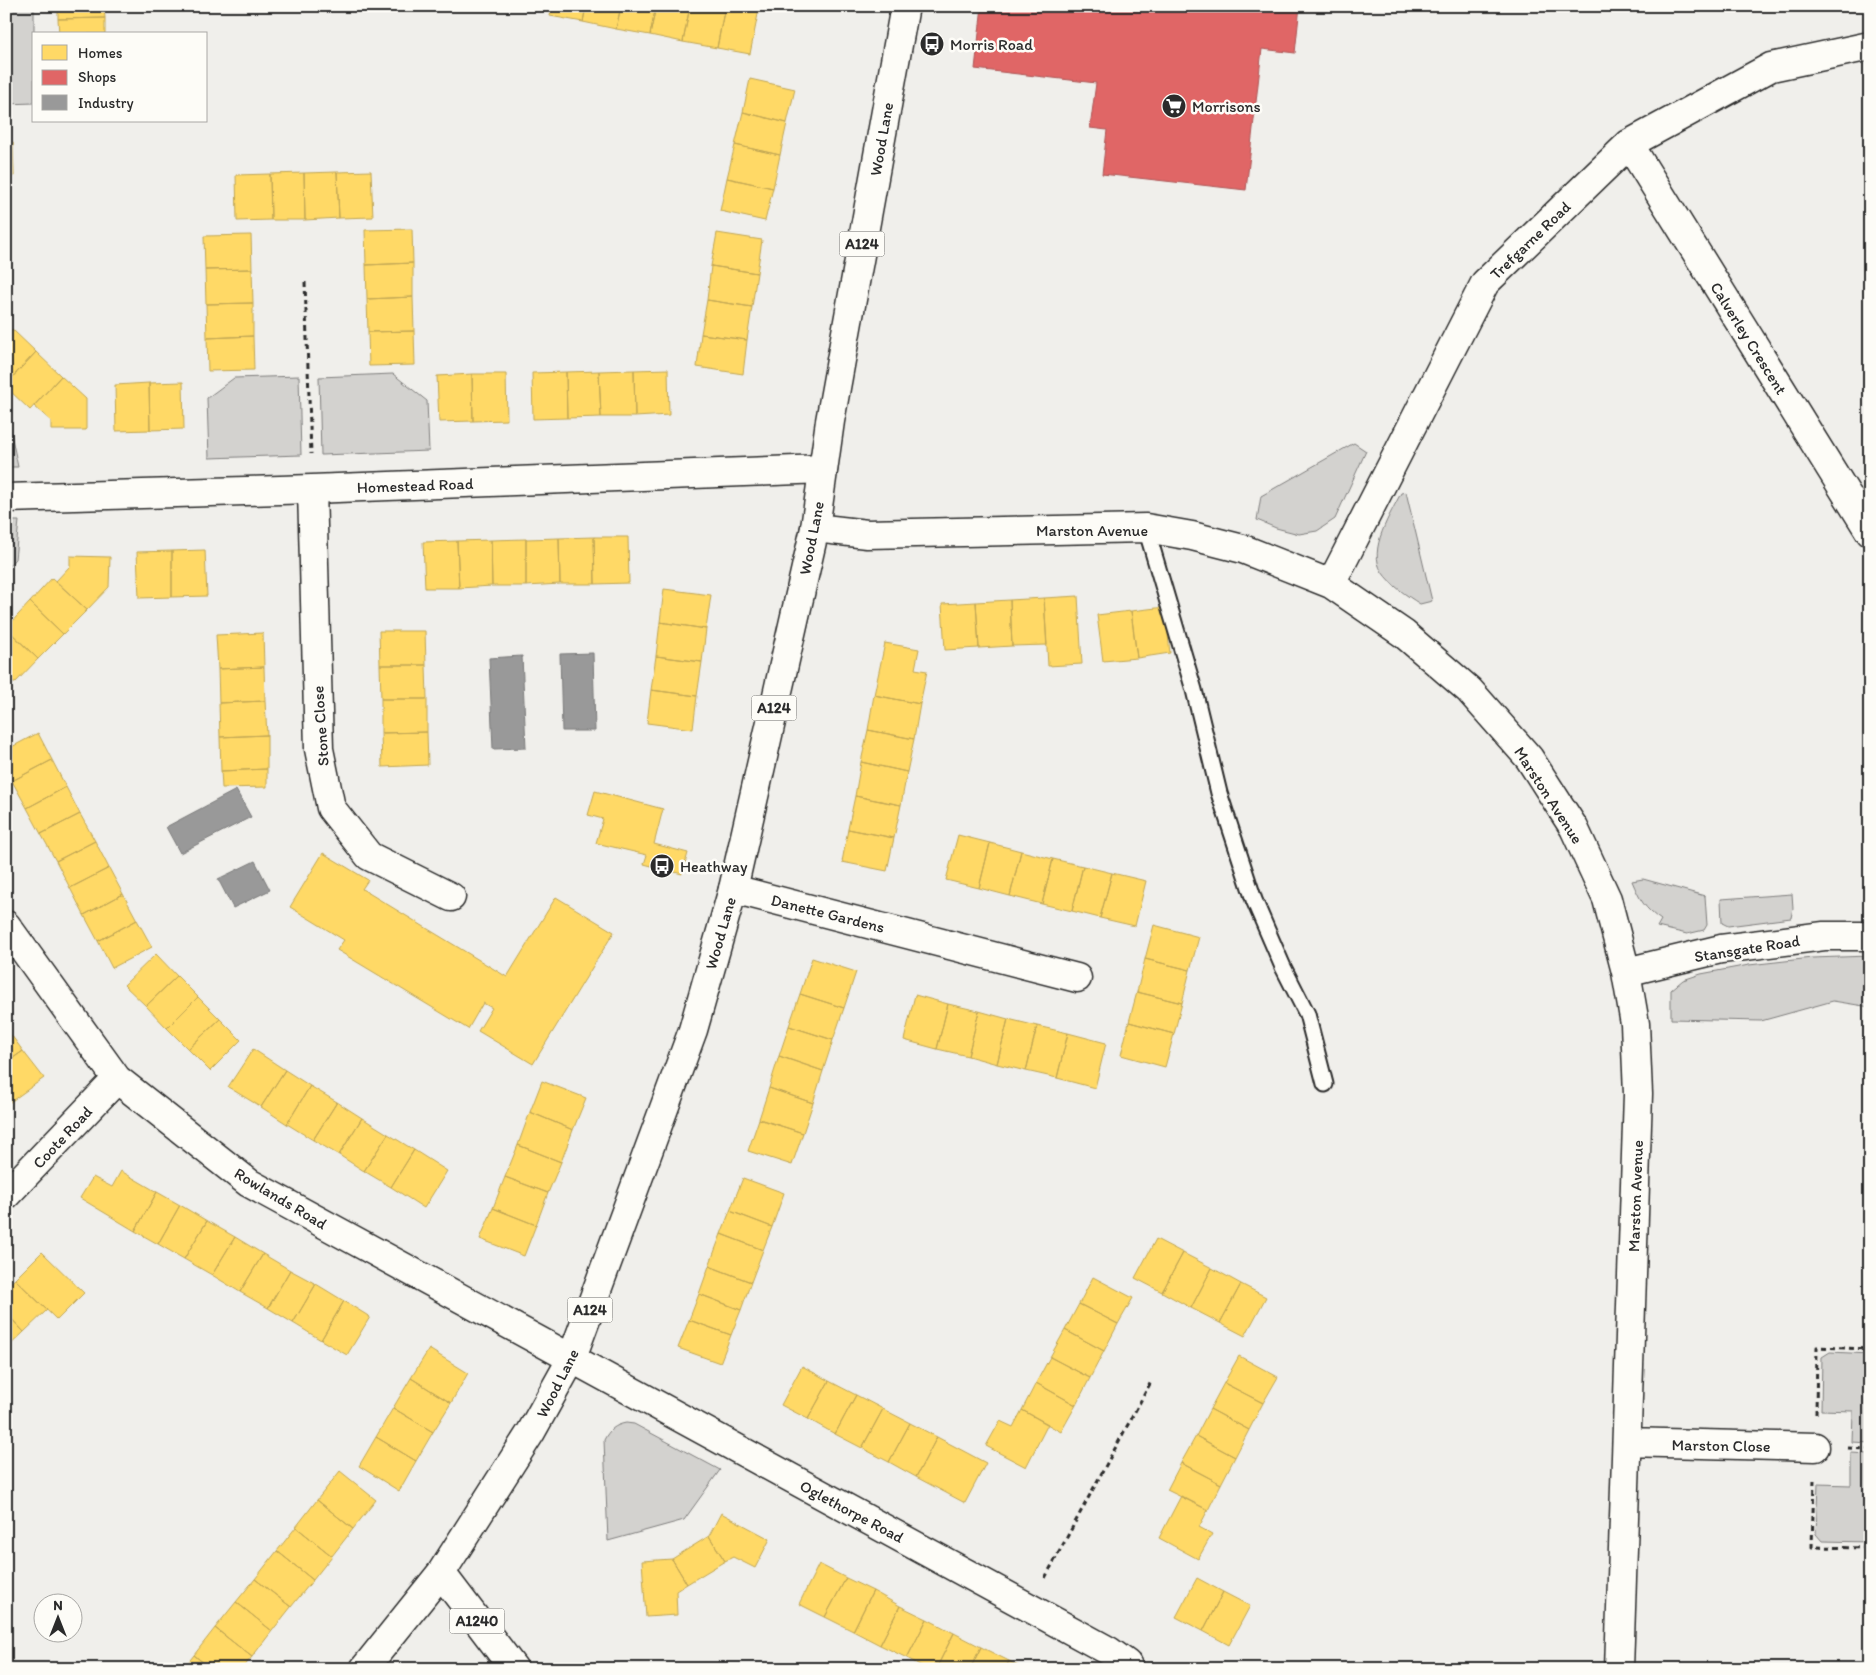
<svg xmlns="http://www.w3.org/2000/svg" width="1876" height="1675" viewBox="0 0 1876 1675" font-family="Itim,sans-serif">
  <rect width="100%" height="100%" fill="#f0efeb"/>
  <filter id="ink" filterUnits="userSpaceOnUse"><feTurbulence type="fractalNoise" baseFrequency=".02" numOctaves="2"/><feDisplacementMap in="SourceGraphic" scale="10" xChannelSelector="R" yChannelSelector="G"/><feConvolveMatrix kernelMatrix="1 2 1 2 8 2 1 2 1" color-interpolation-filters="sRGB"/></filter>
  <g filter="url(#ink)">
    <path fill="#d3d2cf" stroke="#7f7e7d" d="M 6,6 L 34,6 L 34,103 L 6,104 Z
      M 393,374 L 427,401 L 429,451 L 321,455 L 319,377 Z
      M 299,376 L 301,455 L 209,458 L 207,398 L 234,378 Z
      M 6,421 L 9,424 L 18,467 L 6,467 Z
      M 1354,443 L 1366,451 L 1335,519 L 1317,531 L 1299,534 L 1276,528 L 1257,520 L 1261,496 Z
      M 1406,492 L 1432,601 L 1420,604 C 1406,595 1391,585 1382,572 C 1367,550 1391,513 1401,493 Z
      M 6,521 L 19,521 L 15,559 L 6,569 Z
      M 1643,879 L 1705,896 L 1707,925 L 1704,930 L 1687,934 L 1657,927 L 1661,920 C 1644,908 1640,900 1632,881 Z
      M 1792,894 L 1793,908 L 1791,918 L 1728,926 L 1722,923 L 1721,899 Z
      M 1870,956 L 1870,1007 L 1833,1001 L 1761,1021 L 1671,1019 L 1671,990 L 1683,980 L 1701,974 L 1749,965 L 1812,958 Z
      M 1830,1352 L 1870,1354 L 1870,1443 L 1852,1442 L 1853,1411 L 1821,1410 L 1822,1357 Z
      M 626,1423 L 634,1424 L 720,1470 L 684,1520 L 608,1541 L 604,1440 C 609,1430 615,1425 626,1423 Z
      M 1851,1453 L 1870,1454 L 1870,1542 L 1822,1541 L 1816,1534 L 1818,1484 L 1851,1485 Z"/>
    <path fill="#ffd966" stroke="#bfa554" d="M 58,6 L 104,6 L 105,18 L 58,19 Z
      M 552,6 L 586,6 L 583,22 L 550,16 Z
      M 586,6 L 621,6 L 616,29 L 583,22 Z
      M 621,6 L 656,6 L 650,35 L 616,29 Z
      M 656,6 L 690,6 L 683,42 L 650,35 Z
      M 690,6 L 725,6 L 717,48 L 683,42 Z
      M 725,6 L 744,6 L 759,9 L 750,54 L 717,48 Z
      M 105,18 L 105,34 L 59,34 L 58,19 Z
      M 750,79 L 795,89 L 787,123 L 743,112 Z
      M 743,112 L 787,123 L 780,155 L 735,145 Z
      M 6,142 L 13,142 L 14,176 L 6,176 Z
      M 735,145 L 780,155 L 773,188 L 727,178 Z
      M 371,171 L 373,217 L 339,218 L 337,172 Z
      M 337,172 L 339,218 L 305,220 L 304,173 Z
      M 304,173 L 305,220 L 271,220 L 270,174 Z
      M 270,174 L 271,220 L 237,221 L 236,175 Z
      M 727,178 L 773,188 L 765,221 L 720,211 Z
      M 412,229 L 413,263 L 366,265 L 365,230 Z
      M 717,233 L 762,240 L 757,273 L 711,266 Z
      M 251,235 L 252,269 L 205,270 L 204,236 Z
      M 413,263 L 413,297 L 367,299 L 366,265 Z
      M 711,266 L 757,273 L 752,307 L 707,300 Z
      M 252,269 L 253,303 L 206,304 L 205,270 Z
      M 413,297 L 414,331 L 368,332 L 367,299 Z
      M 707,300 L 752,307 L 747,340 L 701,334 Z
      M 253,303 L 253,336 L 207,338 L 206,304 Z
      M 12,329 L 36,352 L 6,384 L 6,335 Z
      M 414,331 L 415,365 L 369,366 L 368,332 Z
      M 701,334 L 747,340 L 743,374 L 697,367 Z
      M 253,336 L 254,370 L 208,371 L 207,338 Z
      M 36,352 L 61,376 L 30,410 L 6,387 L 6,384 Z
      M 668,369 L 669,415 L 635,417 L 634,370 Z
      M 634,370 L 635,417 L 601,417 L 599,371 Z
      M 599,371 L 601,417 L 567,418 L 566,372 Z
      M 566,372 L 567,418 L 533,419 L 532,373 Z
      M 472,374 L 473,421 L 439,422 L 437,376 Z
      M 472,374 L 506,374 L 507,420 L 473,421 Z
      M 61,376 L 86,399 L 86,430 L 51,430 L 51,421 L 34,406 Z
      M 183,382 L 184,429 L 150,430 L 149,383 Z
      M 149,383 L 150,430 L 116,431 L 115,385 Z
      M 594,537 L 595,584 L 560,584 L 559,538 Z
      M 594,537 L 628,537 L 629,583 L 595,584 Z
      M 559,538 L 560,584 L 526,586 L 526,539 Z
      M 526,539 L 526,586 L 492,586 L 491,540 Z
      M 491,540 L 492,586 L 459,588 L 457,541 Z
      M 457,541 L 459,588 L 425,588 L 423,542 Z
      M 205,550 L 207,596 L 172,597 L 172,551 Z
      M 172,551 L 172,597 L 139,598 L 137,552 Z
      M 70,556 L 110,557 L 109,587 L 87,610 L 56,581 L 70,566 Z
      M 52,578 L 87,610 L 63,634 L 30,602 Z
      M 664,589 L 711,595 L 706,629 L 660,622 Z
      M 1078,596 L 1082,664 L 1048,666 L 1044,598 Z
      M 1044,598 L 1047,645 L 1012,646 L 1010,600 Z
      M 1010,600 L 1012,646 L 979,648 L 976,602 Z
      M 30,602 L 63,634 L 38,659 L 6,628 Z
      M 976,602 L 979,648 L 945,650 L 942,604 Z
      M 1165,607 L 1170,653 L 1137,658 L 1131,611 Z
      M 1131,611 L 1137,658 L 1103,661 L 1097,615 Z
      M 660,622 L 706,629 L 702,662 L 656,656 Z
      M 9,631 L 38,659 L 15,683 L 6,683 L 6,634 Z
      M 379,631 L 425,631 L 426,665 L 380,665 Z
      M 263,633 L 264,667 L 218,669 L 216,635 Z
      M 885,643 L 919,649 L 915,669 L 927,671 L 920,704 L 874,695 Z
      M 656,656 L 702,662 L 697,696 L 651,690 Z
      M 380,665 L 426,665 L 427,699 L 381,699 Z
      M 264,667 L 265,701 L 219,703 L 218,669 Z
      M 651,690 L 697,696 L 693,729 L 647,723 Z
      M 874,695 L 920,704 L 914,739 L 868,730 Z
      M 381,699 L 427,699 L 427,732 L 381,733 Z
      M 265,701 L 267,735 L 220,737 L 219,703 Z
      M 868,730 L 914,739 L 907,772 L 861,762 Z
      M 427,732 L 428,765 L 382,767 L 381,733 Z
      M 38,733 L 52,760 L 12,781 L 6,770 L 6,750 Z
      M 267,735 L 267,769 L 221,771 L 220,737 Z
      M 52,760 L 66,787 L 27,808 L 12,781 Z
      M 861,762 L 907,772 L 901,805 L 855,796 Z
      M 267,769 L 267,787 L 222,788 L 221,771 Z
      M 66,787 L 80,814 L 41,834 L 27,808 Z
      M 595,791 L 663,809 L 654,844 L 688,853 L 682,874 L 644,864 L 647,855 L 596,843 L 603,819 L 588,815 Z
      M 855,796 L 901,805 L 894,838 L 848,829 Z
      M 80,814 L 95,841 L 56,861 L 41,834 Z
      M 848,829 L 894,838 L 887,871 L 842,862 Z
      M 958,835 L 990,843 L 979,888 L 946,880 Z
      M 95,841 L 109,868 L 70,888 L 56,861 Z
      M 990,843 L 1021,851 L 1010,896 L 979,888 Z
      M 1021,851 L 1053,859 L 1042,904 L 1010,896 Z
      M 323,853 L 368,880 L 362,889 L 507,977 L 556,897 L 614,932 L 533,1064 L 478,1031 L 492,1008 L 483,1003 L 468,1029 L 337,950 L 344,940 L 290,907 Z
      M 1053,859 L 1083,866 L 1072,911 L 1042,904 Z
      M 1083,866 L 1112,873 L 1100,918 L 1072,911 Z
      M 109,868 L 123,894 L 84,915 L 70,888 Z
      M 1112,873 L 1146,881 L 1135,926 L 1100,918 Z
      M 123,894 L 137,920 L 98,941 L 84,915 Z
      M 137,920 L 152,947 L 112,968 L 98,941 Z
      M 1154,925 L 1199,937 L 1190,970 L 1145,959 Z
      M 156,954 L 177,976 L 146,1006 L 124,985 Z
      M 812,958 L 856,972 L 844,1008 L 800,994 Z
      M 1145,959 L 1190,970 L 1182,1003 L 1137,992 Z
      M 177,976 L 198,997 L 167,1028 L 146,1006 Z
      M 1137,992 L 1182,1003 L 1174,1034 L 1129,1022 Z
      M 800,994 L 844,1008 L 833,1040 L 789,1026 Z
      M 915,995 L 948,1004 L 937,1049 L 904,1040 Z
      M 198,997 L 220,1019 L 188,1049 L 167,1028 Z
      M 948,1004 L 979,1011 L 968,1056 L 937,1049 Z
      M 979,1011 L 1008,1019 L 997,1064 L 968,1056 Z
      M 220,1019 L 241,1040 L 210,1071 L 188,1049 Z
      M 1008,1019 L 1037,1026 L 1026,1071 L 997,1064 Z
      M 1129,1022 L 1174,1034 L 1165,1067 L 1121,1055 Z
      M 789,1026 L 833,1040 L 823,1071 L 779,1056 Z
      M 1037,1026 L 1068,1033 L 1057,1078 L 1026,1071 Z
      M 6,1028 L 23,1051 L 6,1063 Z
      M 1068,1033 L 1106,1043 L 1095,1088 L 1057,1078 Z
      M 253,1049 L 285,1070 L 261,1107 L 228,1087 Z
      M 23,1051 L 44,1078 L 6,1105 L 6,1063 Z
      M 779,1056 L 823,1071 L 813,1103 L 769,1088 Z
      M 285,1070 L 310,1086 L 287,1124 L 261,1107 Z
      M 542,1081 L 586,1098 L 573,1130 L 530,1112 Z
      M 310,1086 L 337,1102 L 313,1140 L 287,1124 Z
      M 769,1088 L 813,1103 L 803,1133 L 759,1119 Z
      M 337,1102 L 362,1118 L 339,1155 L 313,1140 Z
      M 530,1112 L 573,1130 L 561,1162 L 518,1145 Z
      M 362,1118 L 388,1134 L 364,1171 L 339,1155 Z
      M 759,1119 L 803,1133 L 792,1165 L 748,1151 Z
      M 388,1134 L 414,1150 L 391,1187 L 364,1171 Z
      M 518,1145 L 561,1162 L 548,1193 L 505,1177 Z
      M 414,1150 L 447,1171 L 424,1208 L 391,1187 Z
      M 121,1171 L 157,1192 L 135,1231 L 80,1198 L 93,1177 L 112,1187 Z
      M 505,1177 L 548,1193 L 536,1225 L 493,1208 Z
      M 743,1178 L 784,1193 L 772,1227 L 730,1211 Z
      M 157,1192 L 180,1205 L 158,1244 L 135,1231 Z
      M 180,1205 L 207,1221 L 184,1259 L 158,1244 Z
      M 493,1208 L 536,1225 L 524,1256 L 480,1239 Z
      M 730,1211 L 772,1227 L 763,1250 L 721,1234 Z
      M 207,1221 L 235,1237 L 212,1275 L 184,1259 Z
      M 721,1234 L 763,1250 L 751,1282 L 709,1266 Z
      M 235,1237 L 263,1254 L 240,1292 L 212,1275 Z
      M 1156,1239 L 1183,1253 L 1162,1292 L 1135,1278 Z
      M 42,1252 L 84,1293 L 57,1320 L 15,1279 Z
      M 1183,1253 L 1212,1268 L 1191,1308 L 1162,1292 Z
      M 263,1254 L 290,1270 L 268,1308 L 240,1292 Z
      M 709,1266 L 751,1282 L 741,1310 L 699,1294 Z
      M 1212,1268 L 1241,1284 L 1220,1323 L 1191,1308 Z
      M 290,1270 L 316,1284 L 293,1323 L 268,1308 Z
      M 1093,1277 L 1133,1298 L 1118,1324 L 1079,1304 Z
      M 15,1279 L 47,1310 L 24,1332 L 6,1313 L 6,1287 Z
      M 316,1284 L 344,1301 L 321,1340 L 293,1323 Z
      M 1241,1284 L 1266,1297 L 1245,1336 L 1220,1323 Z
      M 699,1294 L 741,1310 L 731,1335 L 689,1320 Z
      M 344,1301 L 370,1317 L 347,1355 L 321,1340 Z
      M 1079,1304 L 1118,1324 L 1104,1351 L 1065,1330 Z
      M 6,1313 L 24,1332 L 6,1349 Z
      M 689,1320 L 731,1335 L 720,1363 L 678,1348 Z
      M 1065,1330 L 1104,1351 L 1090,1378 L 1050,1357 Z
      M 429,1349 L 468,1373 L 451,1403 L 411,1378 Z
      M 1239,1356 L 1278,1377 L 1263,1403 L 1224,1383 Z
      M 1050,1357 L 1090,1378 L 1076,1405 L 1036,1383 Z
      M 802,1366 L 829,1381 L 808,1419 L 781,1405 Z
      M 411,1378 L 451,1403 L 433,1432 L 393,1408 Z
      M 829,1381 L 856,1395 L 835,1434 L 808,1419 Z
      M 1036,1383 L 1076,1405 L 1061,1432 L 1022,1410 Z
      M 1224,1383 L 1263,1403 L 1249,1430 L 1210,1409 Z
      M 856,1395 L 883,1409 L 862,1448 L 835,1434 Z
      M 393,1408 L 433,1432 L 416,1461 L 376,1437 Z
      M 883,1409 L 910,1423 L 889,1462 L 862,1448 Z
      M 1210,1409 L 1249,1430 L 1235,1457 L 1196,1436 Z
      M 1022,1410 L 1048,1424 L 1026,1467 L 986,1446 L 1000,1421 L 1013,1427 Z
      M 910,1423 L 937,1437 L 916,1477 L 889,1462 Z
      M 1196,1436 L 1235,1457 L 1221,1484 L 1181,1463 Z
      M 376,1437 L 416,1461 L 399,1491 L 359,1466 Z
      M 937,1437 L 986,1463 L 965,1503 L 916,1477 Z
      M 1181,1463 L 1221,1484 L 1208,1510 L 1167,1490 Z
      M 340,1471 L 376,1500 L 353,1529 L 317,1500 Z
      M 1181,1496 L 1208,1510 L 1199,1527 L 1212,1534 L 1198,1559 L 1159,1538 Z
      M 317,1500 L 353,1529 L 332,1556 L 296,1527 Z
      M 721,1513 L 770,1539 L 755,1568 L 733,1557 L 725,1561 L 709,1536 Z
      M 296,1527 L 332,1556 L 313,1580 L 277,1551 Z
      M 709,1536 L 725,1561 L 687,1584 L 672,1559 Z
      M 277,1551 L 313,1580 L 291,1607 L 255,1579 Z
      M 672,1559 L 687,1584 L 676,1591 L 677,1615 L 646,1617 L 642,1561 Z
      M 819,1564 L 846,1578 L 825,1617 L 799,1604 Z
      M 846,1578 L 873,1591 L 853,1631 L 825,1617 Z
      M 1197,1578 L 1223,1592 L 1203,1631 L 1176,1617 Z
      M 255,1579 L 291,1607 L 272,1631 L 236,1602 Z
      M 873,1591 L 900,1606 L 880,1645 L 853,1631 Z
      M 1223,1592 L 1250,1606 L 1229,1645 L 1203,1631 Z
      M 236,1602 L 272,1631 L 252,1657 L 215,1628 Z
      M 900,1606 L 927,1619 L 907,1658 L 880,1645 Z
      M 927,1619 L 954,1633 L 936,1669 L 927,1669 L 907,1658 Z
      M 215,1628 L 252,1657 L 242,1669 L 211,1669 L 194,1655 Z
      M 954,1633 L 981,1647 L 970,1669 L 936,1669 Z
      M 981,1647 L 1009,1661 L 1005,1669 L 970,1669 Z
      M 194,1655 L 211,1669 L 183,1669 Z
      M 1009,1661 L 1024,1669 L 1005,1669 Z"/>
    <path fill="#e06666" stroke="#aa5454" d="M 982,6 L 1300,6 L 1295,53 L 1262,49 L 1246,190 L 1102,174 L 1107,130 L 1090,128 L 1096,83 L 975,69 Z"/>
    <path fill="#999" stroke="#787878" d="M 593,653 L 595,731 L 562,731 L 560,654 Z
      M 522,656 L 526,748 L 493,749 L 489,658 Z
      M 236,790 L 251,817 L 180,853 L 166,827 Z
      M 255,861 L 270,890 L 233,908 L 218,879 Z"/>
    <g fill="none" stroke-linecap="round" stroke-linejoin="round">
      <defs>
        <path id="lane" d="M 1146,528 L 1194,690 L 1219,793 L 1254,900 L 1283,967 L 1307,1014 L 1325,1084"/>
        <path id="street" d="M 1629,144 L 1870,532
          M 312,489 L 319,749 L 331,808 L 369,856 L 451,897
          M 6,498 L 312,489 L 823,469
          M 815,528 L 867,534 L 1146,528 L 1192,536 L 1243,549 L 1331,584 L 1404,634 L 1469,690 L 1529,758 L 1574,828 L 1607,899 L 1626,972 L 1635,1024 L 1638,1094 L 1619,1669
          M 1331,584 L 1485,283 L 1629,144 L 1771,67 L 1870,46
          M 733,889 L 1077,978
          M 6,925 L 117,1079 L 249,1183 L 1109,1651 L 1127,1664 L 1129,1669
          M 1626,972 L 1721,949 L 1824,936 L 1870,936
          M 6,1195 L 117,1079
          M 1627,1442 L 1815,1447"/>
        <path id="primary" d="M 441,1573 L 514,1669
          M 364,1669 L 441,1573 L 531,1432 L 571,1360 L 693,1030 L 733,889 L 815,528 L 830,421 L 905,6"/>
      </defs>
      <use href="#lane" stroke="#2b2b2b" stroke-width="19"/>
      <use href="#street" stroke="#2b2b2b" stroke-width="31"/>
      <use href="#primary" stroke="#2b2b2b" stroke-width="31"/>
      <path stroke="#2b2b2b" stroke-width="3" stroke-dasharray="5 4" stroke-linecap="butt" d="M 305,282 L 311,454
        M 1816,1414 L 1817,1347 L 1870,1349
        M 1848,1448 L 1870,1449
        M 1814,1480 L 1812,1547 L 1870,1548
        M 1045,1578 L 1152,1380"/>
      <use href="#lane" stroke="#fdfcf7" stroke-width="15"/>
      <use href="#street" stroke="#fdfcf7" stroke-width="28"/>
      <use href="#primary" stroke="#fdfcf7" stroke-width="28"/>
    </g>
  </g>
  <defs>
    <symbol id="bus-disc" viewBox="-11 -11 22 22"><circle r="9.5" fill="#2b2b2b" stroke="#fdfcf7"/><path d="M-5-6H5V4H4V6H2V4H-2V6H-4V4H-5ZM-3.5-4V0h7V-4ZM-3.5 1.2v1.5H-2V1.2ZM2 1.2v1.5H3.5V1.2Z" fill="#fff"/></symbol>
    <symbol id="supermarket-disc" viewBox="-11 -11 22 22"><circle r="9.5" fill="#2b2b2b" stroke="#fdfcf7"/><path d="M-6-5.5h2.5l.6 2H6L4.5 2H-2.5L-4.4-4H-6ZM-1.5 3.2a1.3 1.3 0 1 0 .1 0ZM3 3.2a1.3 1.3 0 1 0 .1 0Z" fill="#fff"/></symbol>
  </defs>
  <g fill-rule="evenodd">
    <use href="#bus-disc" x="918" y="30" width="28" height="28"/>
    <use href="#supermarket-disc" x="1160" y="92" width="28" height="28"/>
    <use href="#bus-disc" x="648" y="852" width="28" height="28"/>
  </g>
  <g text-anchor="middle" stroke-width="5" stroke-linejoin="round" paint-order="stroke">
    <g fill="#fdfcf7" stroke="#6a6a68" stroke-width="1">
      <rect x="839.5" y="231.5" width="45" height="25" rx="4"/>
      <rect x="751.5" y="695.5" width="45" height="25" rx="4"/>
      <rect x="567.5" y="1297.5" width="45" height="25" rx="4"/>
      <rect x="449.5" y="1608.5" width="55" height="25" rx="4"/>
    </g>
    <g font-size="15" font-weight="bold" fill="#2b2b2b">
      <text x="862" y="249">A124</text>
      <text x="774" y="713">A124</text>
      <text x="590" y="1315">A124</text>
      <text x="477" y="1626">A1240</text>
    </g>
    <g font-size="16" fill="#2b2b2b" stroke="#fdfcf7" text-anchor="start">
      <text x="950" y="50">Morris Road</text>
      <text x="1192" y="112">Morrisons</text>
      <text x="680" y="872">Heathway</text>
    </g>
    <g font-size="16" fill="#2b2b2b" stroke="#fdfcf7">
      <text transform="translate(881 139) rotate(-80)" y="6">Wood Lane</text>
      <text transform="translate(1530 240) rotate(-44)" y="6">Trefgarne Road</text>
      <text transform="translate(1749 338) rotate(58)" y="6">Calverley Crescent</text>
      <text transform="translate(415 485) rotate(-2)" y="6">Homestead Road</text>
      <text x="1092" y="536">Marston Avenue</text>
      <text transform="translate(811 538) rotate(-79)" y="6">Wood Lane</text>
      <text transform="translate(320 726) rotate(-94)" y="6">Stone Close</text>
      <text transform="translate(1549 795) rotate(57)" y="6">Marston Avenue</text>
      <text transform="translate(828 913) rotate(14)" y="6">Danette Gardens</text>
      <text transform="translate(720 933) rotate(-74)" y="6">Wood Lane</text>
      <text transform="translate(1747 948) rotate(-9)" y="6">Stansgate Road</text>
      <text transform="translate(62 1137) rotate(-47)" y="6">Coote Road</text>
      <text transform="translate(1635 1196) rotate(-88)" y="6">Marston Avenue</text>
      <text transform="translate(281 1198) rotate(31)" y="6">Rowlands Road</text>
      <text transform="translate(557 1383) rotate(-63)" y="6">Wood Lane</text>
      <text transform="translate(1721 1445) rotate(1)" y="6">Marston Close</text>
      <text transform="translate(852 1511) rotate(28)" y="6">Oglethorpe Road</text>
    </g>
  </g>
  <rect width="1876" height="1675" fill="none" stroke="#fdfcf7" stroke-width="25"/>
  <rect x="12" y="12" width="1851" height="1650" fill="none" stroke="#2b2b2b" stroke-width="2" filter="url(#ink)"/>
  <rect x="32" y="32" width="175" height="90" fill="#fdfcf7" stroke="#a9a8a5"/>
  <rect x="42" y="45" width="25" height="15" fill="#ffd966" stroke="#a9a8a5"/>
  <text x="78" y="58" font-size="15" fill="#2b2b2b">Homes</text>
  <rect x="42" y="70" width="25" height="15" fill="#e06666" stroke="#a9a8a5"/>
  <text x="78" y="82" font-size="15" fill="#2b2b2b">Shops</text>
  <rect x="42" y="95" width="25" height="15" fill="#999999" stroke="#a9a8a5"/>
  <text x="78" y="108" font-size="15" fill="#2b2b2b">Industry</text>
  <g transform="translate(58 1618)"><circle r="24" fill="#fdfcf7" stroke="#a9a8a5"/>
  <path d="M0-4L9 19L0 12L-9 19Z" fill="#2b2b2b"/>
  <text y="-8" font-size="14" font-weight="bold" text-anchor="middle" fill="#2b2b2b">N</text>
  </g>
</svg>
